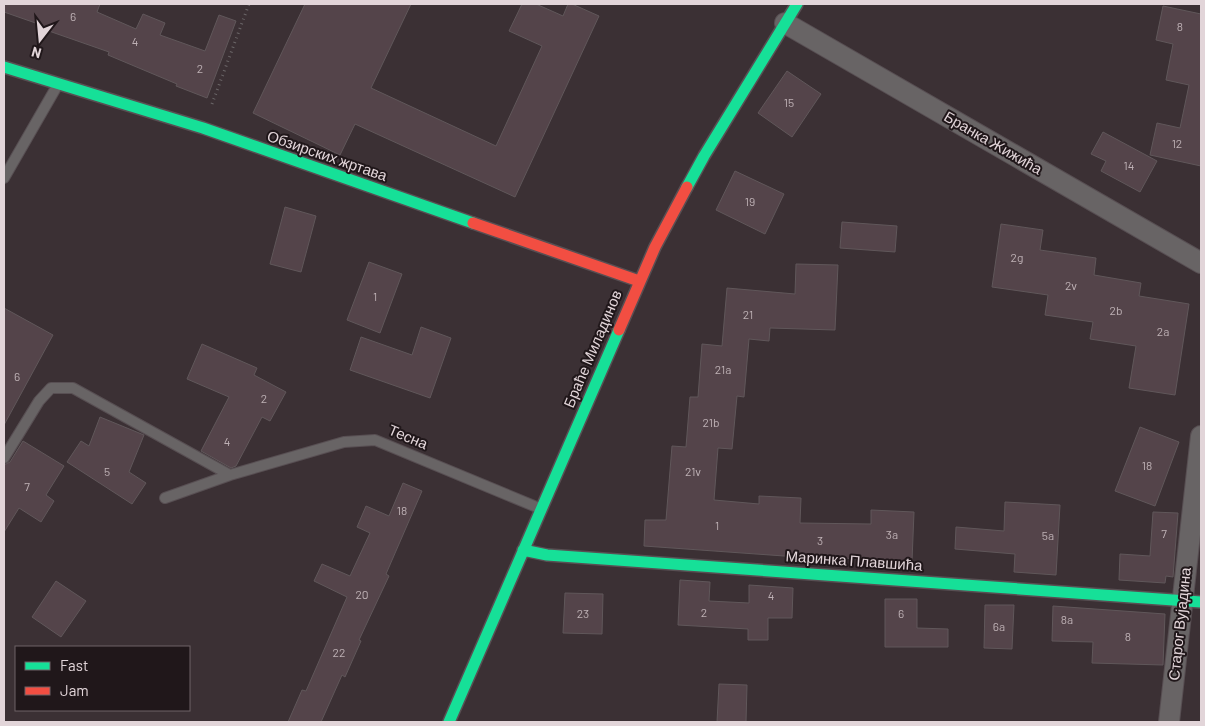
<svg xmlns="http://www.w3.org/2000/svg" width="1205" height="726" viewBox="0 0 1205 726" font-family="Barlow,sans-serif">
  <rect width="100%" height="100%" fill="#3b3034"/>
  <path fill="#54444a" stroke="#60575a" d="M 4,4 L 100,4 L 97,12 L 136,29 L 143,14 L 165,23 L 160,35 L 205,51 L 219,15 L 236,21 L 207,98 L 176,86 L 177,84 L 108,55 L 109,52 L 46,30 L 47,27 L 4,12 Z
    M 305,4 L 411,4 L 371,88 L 496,146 L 542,46 L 509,31 L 522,4 L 536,4 L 563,16 L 568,4 L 572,4 L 599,16 L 515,197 L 355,124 L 340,155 L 253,113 Z
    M 1163,6 L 1201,14 L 1201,166 L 1150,155 L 1157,123 L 1180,128 L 1189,85 L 1166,80 L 1173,44 L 1156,40 Z
    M 787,71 L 821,94 L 792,137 L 758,113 Z
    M 1103,132 L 1157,161 L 1140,192 L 1101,171 L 1106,161 L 1091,154 Z
    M 735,171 L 784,194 L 765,234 L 716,210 Z
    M 285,207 L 316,216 L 301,272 L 270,264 Z
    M 842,222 L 897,226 L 895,252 L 840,248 Z
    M 1001,224 L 1043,230 L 1040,250 L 1096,258 L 1094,275 L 1141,283 L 1139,296 L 1189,304 L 1175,395 L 1129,388 L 1136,346 L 1090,339 L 1093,322 L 1045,315 L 1048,295 L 992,287 Z
    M 369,262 L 402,274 L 380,333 L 347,320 Z
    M 796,264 L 838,265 L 835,330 L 770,328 L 769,341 L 749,339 L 744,397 L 737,396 L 732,449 L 718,448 L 714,500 L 759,504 L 759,496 L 801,498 L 800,523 L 871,524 L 871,510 L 914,512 L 912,561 L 838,558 L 826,559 L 644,546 L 645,520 L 666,520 L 672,446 L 686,447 L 690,397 L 698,397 L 702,344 L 722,346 L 727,288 L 795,294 Z
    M 4,308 L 53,335 L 4,425 Z
    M 421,327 L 451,338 L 430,398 L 350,370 L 361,337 L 412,355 Z
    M 202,344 L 257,368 L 254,375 L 286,392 L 270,421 L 262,417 L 236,466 L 231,468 L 201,451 L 229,397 L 187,379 Z
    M 100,417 L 144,435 L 129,472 L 146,483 L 132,504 L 67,462 L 81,441 L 89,446 Z
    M 1140,427 L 1179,442 L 1155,506 L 1115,491 Z
    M 23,441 L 64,466 L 46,495 L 54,501 L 41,522 L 19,508 L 4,532 L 4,465 L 10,462 Z
    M 403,483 L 422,491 L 386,574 L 389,576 L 359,640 L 361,641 L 345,677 L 342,675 L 321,722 L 288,722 L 302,690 L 306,691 L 347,597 L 314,581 L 322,564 L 350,576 L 370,533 L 357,527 L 366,506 L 389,516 Z
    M 1005,502 L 1060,505 L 1056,575 L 1014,572 L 1015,554 L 955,549 L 956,527 L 1004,531 Z
    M 1153,512 L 1178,513 L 1173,577 L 1166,576 L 1165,583 L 1119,580 L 1120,554 L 1150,556 Z
    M 680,580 L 710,582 L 709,601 L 749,603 L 749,585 L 793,588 L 792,618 L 768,618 L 768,640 L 748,640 L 748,629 L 678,625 Z
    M 56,581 L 86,601 L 61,637 L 32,617 Z
    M 565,593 L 603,594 L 602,634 L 563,633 Z
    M 885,599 L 917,599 L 917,628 L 948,629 L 948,647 L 885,647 Z
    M 985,605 L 1014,605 L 1012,649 L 984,648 Z
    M 1053,606 L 1165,614 L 1163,665 L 1092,663 L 1093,642 L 1052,641 Z
    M 719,684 L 747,685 L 746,722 L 717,722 Z"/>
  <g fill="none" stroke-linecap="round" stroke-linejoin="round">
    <defs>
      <path id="lane" d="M 4,178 L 57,86
        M 4,458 L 39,401 L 51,388 L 73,388 L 230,475
        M 165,498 L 230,475 L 344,442 L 375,440 L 539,508"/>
      <path id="street" d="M 785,23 L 1201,263
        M 1169,722 L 1201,436"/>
      <path id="fast" d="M 4,67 L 203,128 L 473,223
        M 687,187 L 704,156 L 797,4
        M 523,550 L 547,555 L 1201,602
        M 449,722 L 619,330"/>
      <path id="jam" d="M 473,223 L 639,281
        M 619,330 L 655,247 L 687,187"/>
    </defs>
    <use href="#lane" stroke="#584f53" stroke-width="12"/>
    <use href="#street" stroke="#584f53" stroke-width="22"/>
    <use href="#fast" stroke="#584f53" stroke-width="14"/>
    <use href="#jam" stroke="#584f53" stroke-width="14"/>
    <path stroke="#6b6668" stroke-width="3" stroke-dasharray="1 4" stroke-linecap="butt" d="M 212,104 L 249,4"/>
    <use href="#lane" stroke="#686465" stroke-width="10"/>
    <use href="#street" stroke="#686465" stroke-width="20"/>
    <use href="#fast" stroke="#16e098" stroke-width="11"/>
    <use href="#jam" stroke="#f24e42" stroke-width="11"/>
  </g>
  <g text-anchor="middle" stroke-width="4" stroke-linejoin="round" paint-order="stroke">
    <g font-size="12" fill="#beb1b5">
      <text x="73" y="21">6</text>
      <text x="1180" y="31">8</text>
      <text x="135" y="46">4</text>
      <text x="200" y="73">2</text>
      <text x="789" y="107">15</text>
      <text x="1177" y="148">12</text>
      <text x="1129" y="170">14</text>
      <text x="750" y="206">19</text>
      <text x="1017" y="262">2g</text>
      <text x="1071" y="290">2v</text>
      <text x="375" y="301">1</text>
      <text x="1116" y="315">2b</text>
      <text x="748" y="319">21</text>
      <text x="1163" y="336">2a</text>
      <text x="723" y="374">21a</text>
      <text x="17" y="381">6</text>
      <text x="264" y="403">2</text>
      <text x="711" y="427">21b</text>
      <text x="227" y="446">4</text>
      <text x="1147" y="470">18</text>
      <text x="107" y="476">5</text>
      <text x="693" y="476">21v</text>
      <text x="27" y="491">7</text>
      <text x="402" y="515">18</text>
      <text x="717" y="530">1</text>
      <text x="1164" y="538">7</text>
      <text x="892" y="539">3a</text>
      <text x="1048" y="540">5a</text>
      <text x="820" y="545">3</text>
      <text x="362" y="599">20</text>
      <text x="771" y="600">4</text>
      <text x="704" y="617">2</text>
      <text x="583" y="618">23</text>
      <text x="901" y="618">6</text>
      <text x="1067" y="624">8a</text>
      <text x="999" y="631">6a</text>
      <text x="1128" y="641">8</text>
      <text x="339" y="657">22</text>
    </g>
    <g font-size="15" fill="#e2d5d9" stroke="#20171a">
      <text transform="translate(993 143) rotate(30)" y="5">Бранка Жижића</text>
      <text transform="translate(327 156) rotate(19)" y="5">Обзирских жртава</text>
      <text transform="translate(593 349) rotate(-67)" y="5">Браће Миладинов</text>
      <text transform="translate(408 437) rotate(23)" y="5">Тесна</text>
      <text transform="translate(854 561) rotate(4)" y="5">Маринка Плавшића</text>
      <text transform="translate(1180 624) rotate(-84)" y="5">Старог Вујадина</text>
    </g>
  </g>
  <rect width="1205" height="726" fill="none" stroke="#e2d5d9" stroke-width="10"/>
  <rect x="15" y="646" width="175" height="65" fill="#20171a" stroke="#6e6366"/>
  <rect x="25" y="662" width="25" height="8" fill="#16e098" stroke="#6e6366"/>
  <text x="60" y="671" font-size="15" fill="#e2d5d9">Fast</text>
  <rect x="25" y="687" width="25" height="8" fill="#f24e42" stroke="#6e6366"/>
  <text x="60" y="696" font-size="15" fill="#e2d5d9">Jam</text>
  <g transform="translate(40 40) rotate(196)" stroke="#20171a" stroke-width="4" paint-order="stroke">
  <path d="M0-4L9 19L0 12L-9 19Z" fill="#e2d5d9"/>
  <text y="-8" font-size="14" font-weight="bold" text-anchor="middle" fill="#e2d5d9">N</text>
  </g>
</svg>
